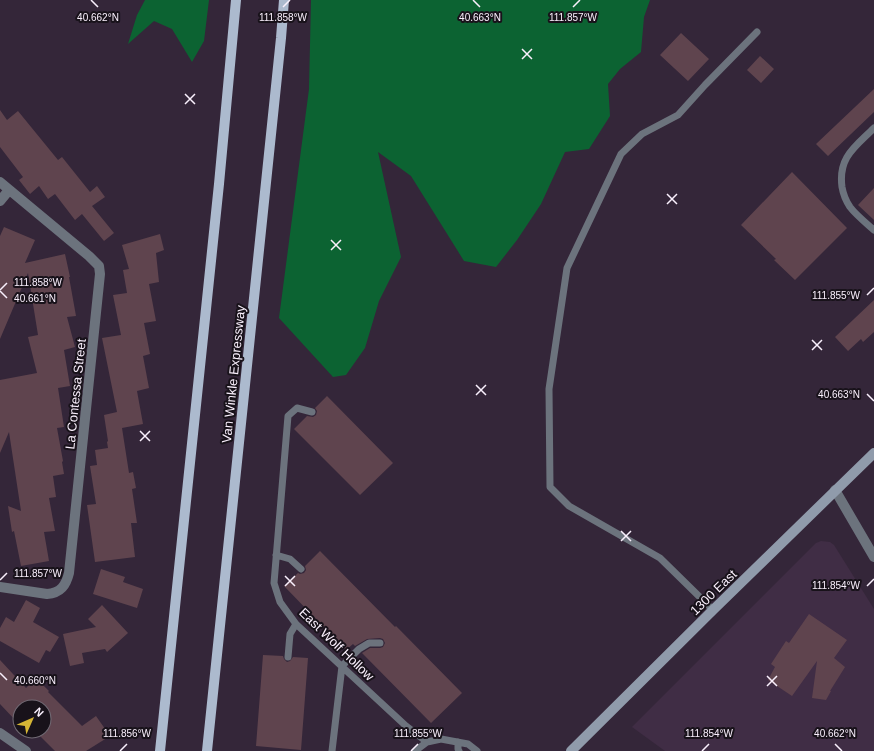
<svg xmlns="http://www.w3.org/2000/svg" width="874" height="751" viewBox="0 0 874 751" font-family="Arial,sans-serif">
  <rect width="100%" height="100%" fill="#342639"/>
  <path fill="#402d45" d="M 821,541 L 830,542 L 834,545 L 874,609 L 874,751 L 665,751 L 632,727 L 816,543 Z"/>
  <path fill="#0c6332" d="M 145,0 L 209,0 L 204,41 L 192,62 L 172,29 L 154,21 L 128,44 L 137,15 Z
    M 311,0 L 650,0 L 644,17 L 641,52 L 620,69 L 608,84 L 610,116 L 589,149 L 565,152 L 541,204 L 517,240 L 496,267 L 464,261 L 411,176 L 378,152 L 401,257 L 379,301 L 365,348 L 346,375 L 333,377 L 279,318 L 309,89 Z"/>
  <path fill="#5f444e" d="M 681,33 L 709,59 L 688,81 L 660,55 Z
    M 760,56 L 774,69 L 761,83 L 747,70 Z
    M 874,89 L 874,112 L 828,156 L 816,144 Z
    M 0,110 L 7,120 L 18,111 L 58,160 L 62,157 L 90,192 L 97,186 L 105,197 L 92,206 L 114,233 L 104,241 L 82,214 L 75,220 L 55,194 L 48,199 L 39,186 L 30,194 L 19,180 L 23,177 L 0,147 Z
    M 792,172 L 847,228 L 795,280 L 774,260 L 776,259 L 741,225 Z
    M 874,188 L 874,220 L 858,205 Z
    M 4,227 L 35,240 L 25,263 L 65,254 L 70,277 L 69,277 L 76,316 L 67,317 L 75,347 L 64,350 L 70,386 L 58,388 L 64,427 L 57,428 L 63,461 L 62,462 L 64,474 L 53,476 L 56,497 L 49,498 L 55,531 L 44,532 L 49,561 L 21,566 L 14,531 L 12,532 L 8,506 L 21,511 L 9,432 L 0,453 L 0,380 L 37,373 L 28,337 L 38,335 L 28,273 L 0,339 L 0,236 Z
    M 160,234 L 164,250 L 156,253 L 159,282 L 149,284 L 156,321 L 144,323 L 150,354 L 143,356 L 149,388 L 137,391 L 143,424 L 122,428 L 129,473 L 133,472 L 136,488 L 132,489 L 137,523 L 131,523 L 135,557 L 95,562 L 87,505 L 96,504 L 90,466 L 97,465 L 95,450 L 108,448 L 107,442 L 108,441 L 104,415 L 117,412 L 102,338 L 121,335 L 113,295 L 127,293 L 123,270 L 129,269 L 122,245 Z
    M 874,300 L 874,332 L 863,342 L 861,339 L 848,351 L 835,337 Z
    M 327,396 L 393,463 L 360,495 L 294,429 L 307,416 L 313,417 L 316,415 L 317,411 L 315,408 Z
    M 320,551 L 395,627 L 396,626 L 462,693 L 431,723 L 362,653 L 370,648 L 380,648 L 383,647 L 385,643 L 383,639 L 380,638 L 367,639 L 355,646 L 353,644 L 346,650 L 284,586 L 298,573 L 300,574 L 304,573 L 306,570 L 305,566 Z
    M 101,569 L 125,577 L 123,582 L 143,589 L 137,608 L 93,594 Z
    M 26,600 L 40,608 L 33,622 L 59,637 L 50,652 L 46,650 L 39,663 L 0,641 L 0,628 L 6,617 L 14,622 Z
    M 102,605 L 128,633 L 107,652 L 105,649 L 82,653 L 84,663 L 70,666 L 63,634 L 96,627 L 88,619 Z
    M 809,614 L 847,640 L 834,658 L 845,667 L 830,691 L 831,691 L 826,700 L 812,698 L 817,661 L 792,696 L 768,680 L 775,667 L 771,664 L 786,641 L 789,643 Z
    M 263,655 L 283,656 L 284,659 L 287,662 L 290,661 L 293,657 L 308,658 L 301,750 L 256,746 Z
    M 0,660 L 26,688 L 36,678 L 49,691 L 48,692 L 82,726 L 96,716 L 110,736 L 86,751 L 55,751 L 35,731 L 44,731 L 44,707 L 20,707 L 20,719 L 17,722 L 0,704 Z"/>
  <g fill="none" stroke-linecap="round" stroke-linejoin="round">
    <path stroke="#6c737d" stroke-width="7" d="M 874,128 C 855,147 838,157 842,187 C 843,193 846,201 850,207 C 856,215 866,223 874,230
      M 312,412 L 297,408 L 288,416 L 274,583 L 280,602 L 296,624 L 406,726 L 427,742
      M 276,555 L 290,559 L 301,569
      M 713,610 L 660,558 L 569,506 L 550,487 L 549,389 L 567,268 L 621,154 L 642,134 L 678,115 L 705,85 L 757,32
      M 288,657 L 290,634 L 296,624
      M 458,742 L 458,749 L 459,751
      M 332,751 L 342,666 L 359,649 L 369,643 L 380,643
      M 415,751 L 427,742 L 441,739 L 468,744 L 477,751"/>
    <path stroke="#6c737d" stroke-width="10" d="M 0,182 L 89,256 L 99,266 L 100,274 L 69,573 C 66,585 61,593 47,594 L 0,587
      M 0,201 L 9,190
      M 835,490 L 874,557
      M 0,733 L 26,751"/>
    <path stroke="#909bab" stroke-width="10" d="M 571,751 L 713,610 L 874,453"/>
    <path stroke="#acbace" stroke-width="10" d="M 160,751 L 219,184 L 236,0
      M 207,751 L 281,38 L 284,0"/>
  </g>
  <path fill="none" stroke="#faf0fd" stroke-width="1.5" d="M 91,0 L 98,7M 473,0 L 480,7M 283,7 L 290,0M 573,7 L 580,0M 522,49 L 532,59M 522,59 L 532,49M 185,94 L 195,104M 185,104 L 195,94M 667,194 L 677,204M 667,204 L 677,194M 331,240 L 341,250M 331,250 L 341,240M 0,290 L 7,283M 0,291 L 7,298M 867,295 L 874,288M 812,340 L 822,350M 812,350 L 822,340M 476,385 L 486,395M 867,394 L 874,401M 476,395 L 486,385M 140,431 L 150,441M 140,441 L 150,431M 621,531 L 631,541M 621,541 L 631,531M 285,576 L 295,586M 0,580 L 7,573M 285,586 L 295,576M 867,586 L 874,579M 0,673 L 7,680M 767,676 L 777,686M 767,686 L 777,676M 835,744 L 842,751M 120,751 L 127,744M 411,751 L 418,744M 702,751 L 709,744"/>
  <g text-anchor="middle" stroke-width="4" stroke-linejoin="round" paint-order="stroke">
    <g font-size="13" fill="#faf0fd" stroke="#18121a">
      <text transform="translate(233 374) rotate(-84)" y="5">Van Winkle Expressway</text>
      <text transform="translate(75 394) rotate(-84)" y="5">La Contessa Street</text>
      <text transform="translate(713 592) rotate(-44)" y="5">1300 East</text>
      <text transform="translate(337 644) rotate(44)" y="5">East Wolf Hollow</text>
    </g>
  </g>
  <g font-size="10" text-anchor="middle" fill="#faf0fd" stroke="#18121a" stroke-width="4" stroke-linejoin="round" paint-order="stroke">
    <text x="98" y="21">40.662°N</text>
    <text x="283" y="21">111.858°W</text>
    <text x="480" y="21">40.663°N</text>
    <text x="573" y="21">111.857°W</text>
    <text x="38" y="286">111.858°W</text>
    <text x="836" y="299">111.855°W</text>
    <text x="35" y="302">40.661°N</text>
    <text x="839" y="398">40.663°N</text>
    <text x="38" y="577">111.857°W</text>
    <text x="836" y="589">111.854°W</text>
    <text x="35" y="684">40.660°N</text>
    <text x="127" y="737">111.856°W</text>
    <text x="418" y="737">111.855°W</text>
    <text x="709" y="737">111.854°W</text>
    <text x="835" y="737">40.662°N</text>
  </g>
  <g transform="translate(32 719) rotate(45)"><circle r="19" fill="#18121a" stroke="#726b75"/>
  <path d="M0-3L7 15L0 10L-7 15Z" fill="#d5b535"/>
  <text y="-6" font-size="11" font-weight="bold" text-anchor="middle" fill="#faf0fd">N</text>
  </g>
</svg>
